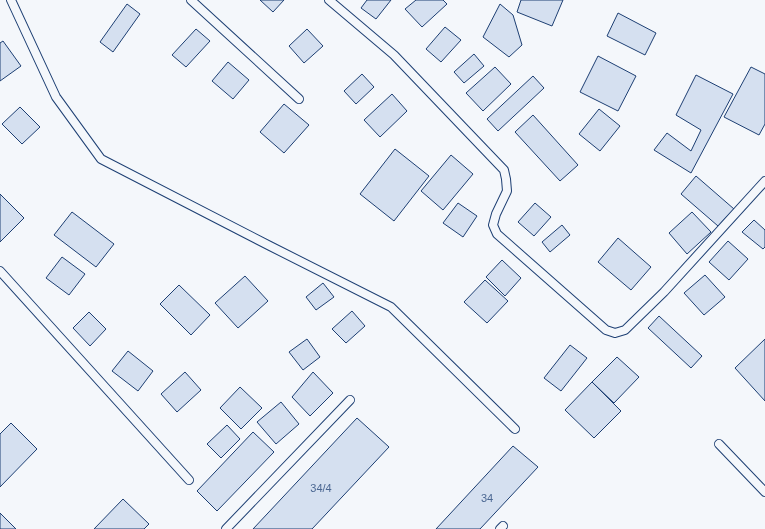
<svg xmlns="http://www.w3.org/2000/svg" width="765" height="529" viewBox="0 0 765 529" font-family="Arial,sans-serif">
  <rect width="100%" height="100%" fill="#f4f7fb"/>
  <path fill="#d5e0f0" stroke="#1d3f73" d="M 260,0 L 284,0 L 273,12 Z
    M 367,0 L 391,0 L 376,19 L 361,8 Z
    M 416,0 L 443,0 L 447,4 L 422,27 L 405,9 Z
    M 521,0 L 563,0 L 552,26 L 517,12 Z
    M 127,4 L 140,14 L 113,52 L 100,42 Z
    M 500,4 L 513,15 L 522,45 L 509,57 L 483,37 Z
    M 618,13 L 656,33 L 645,55 L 607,36 Z
    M 445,27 L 461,40 L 441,62 L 426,49 Z
    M 196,29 L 210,41 L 186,67 L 172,55 Z
    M 307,29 L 323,46 L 304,63 L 289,46 Z
    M 3,41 L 21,66 L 0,81 L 0,43 Z
    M 474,54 L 484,66 L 464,83 L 454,72 Z
    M 598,56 L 636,76 L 618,111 L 580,92 Z
    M 228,62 L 249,80 L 233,99 L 212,81 Z
    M 495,67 L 511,84 L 483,111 L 466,93 Z
    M 751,67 L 765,74 L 765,124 L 759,135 L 724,117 Z
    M 362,74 L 374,87 L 356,104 L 344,91 Z
    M 696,75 L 733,94 L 691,173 L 654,150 L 667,133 L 691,151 L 701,130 L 676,115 Z
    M 533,76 L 544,88 L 498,131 L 487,119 Z
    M 392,94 L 407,111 L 380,137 L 364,120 Z
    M 284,104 L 309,125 L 284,153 L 260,132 Z
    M 20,107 L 40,127 L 22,144 L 2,124 Z
    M 599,109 L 620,126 L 600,151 L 579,134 Z
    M 533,115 L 578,165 L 560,181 L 515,132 Z
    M 395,149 L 429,176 L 394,221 L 360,194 Z
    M 451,155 L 473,174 L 443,210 L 421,191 Z
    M 696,176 L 734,209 L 718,226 L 681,194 Z
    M 0,194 L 24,218 L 0,242 Z
    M 458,203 L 477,216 L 463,237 L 443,223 Z
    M 535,203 L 551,217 L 534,236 L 518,222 Z
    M 72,212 L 114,244 L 96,267 L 54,235 Z
    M 692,212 L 711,232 L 687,254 L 669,233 Z
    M 754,220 L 765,230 L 765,247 L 763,249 L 742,232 Z
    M 562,225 L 570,235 L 550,252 L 542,242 Z
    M 618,238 L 651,267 L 631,290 L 598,262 Z
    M 728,241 L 748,259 L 729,280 L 709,262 Z
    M 62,257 L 85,274 L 69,295 L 46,278 Z
    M 502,260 L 521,278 L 505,296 L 486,277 Z
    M 705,275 L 725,297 L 704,315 L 684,293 Z
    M 245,276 L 268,301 L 238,328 L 215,303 Z
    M 485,280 L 508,301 L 487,323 L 464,302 Z
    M 323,283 L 334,297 L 316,310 L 306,297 Z
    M 179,285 L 210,315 L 191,335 L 160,304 Z
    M 352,311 L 365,326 L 346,343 L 332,329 Z
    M 89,312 L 106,329 L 90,346 L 73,328 Z
    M 659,316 L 702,356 L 691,368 L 648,328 Z
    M 307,339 L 320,357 L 303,370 L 289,352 Z
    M 765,339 L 765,401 L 735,368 Z
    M 570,345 L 587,358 L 561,391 L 544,378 Z
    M 128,351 L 153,371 L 138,391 L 112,371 Z
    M 617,357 L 639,377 L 614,403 L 592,382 Z
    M 185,372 L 201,390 L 177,412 L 161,394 Z
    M 313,372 L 333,393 L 310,416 L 292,397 Z
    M 592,382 L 621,411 L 594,438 L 565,410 Z
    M 240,387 L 262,408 L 241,429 L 220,408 Z
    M 281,402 L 299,424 L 276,444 L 257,422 Z
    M 357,418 L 389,447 L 312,529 L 253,529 Z
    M 11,423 L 37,449 L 0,487 L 0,434 Z
    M 227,425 L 240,439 L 221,458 L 207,444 Z
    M 253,432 L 274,452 L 217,511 L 197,491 Z
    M 513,446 L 538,467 L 480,529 L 436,529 Z
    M 123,499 L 149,524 L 144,529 L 94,529 Z
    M 0,513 L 16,529 L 0,529 Z"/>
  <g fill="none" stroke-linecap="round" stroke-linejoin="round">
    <defs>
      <path id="service" d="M 11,0 L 56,97 L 101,159 L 270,246 L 391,307 L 515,429
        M 191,0 L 299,99
        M 329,0 L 394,55 L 504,170 L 506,179 L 507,191 L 496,214 L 493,225 L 497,234 L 606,330 L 615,333 L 625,330 L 664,292 L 765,181
        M 0,271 L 189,480
        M 719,444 L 765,492
        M 226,529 L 350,400
        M 500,529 L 503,526"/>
    </defs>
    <use href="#service" stroke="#1d3f73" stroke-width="10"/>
    <use href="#service" stroke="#f4f7fb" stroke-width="8"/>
  </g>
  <g text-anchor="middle" stroke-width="3" stroke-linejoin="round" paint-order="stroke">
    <g font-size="11" fill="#4b6792">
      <text x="321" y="492">34/4</text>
      <text x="487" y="502">34</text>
    </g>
  </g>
</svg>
